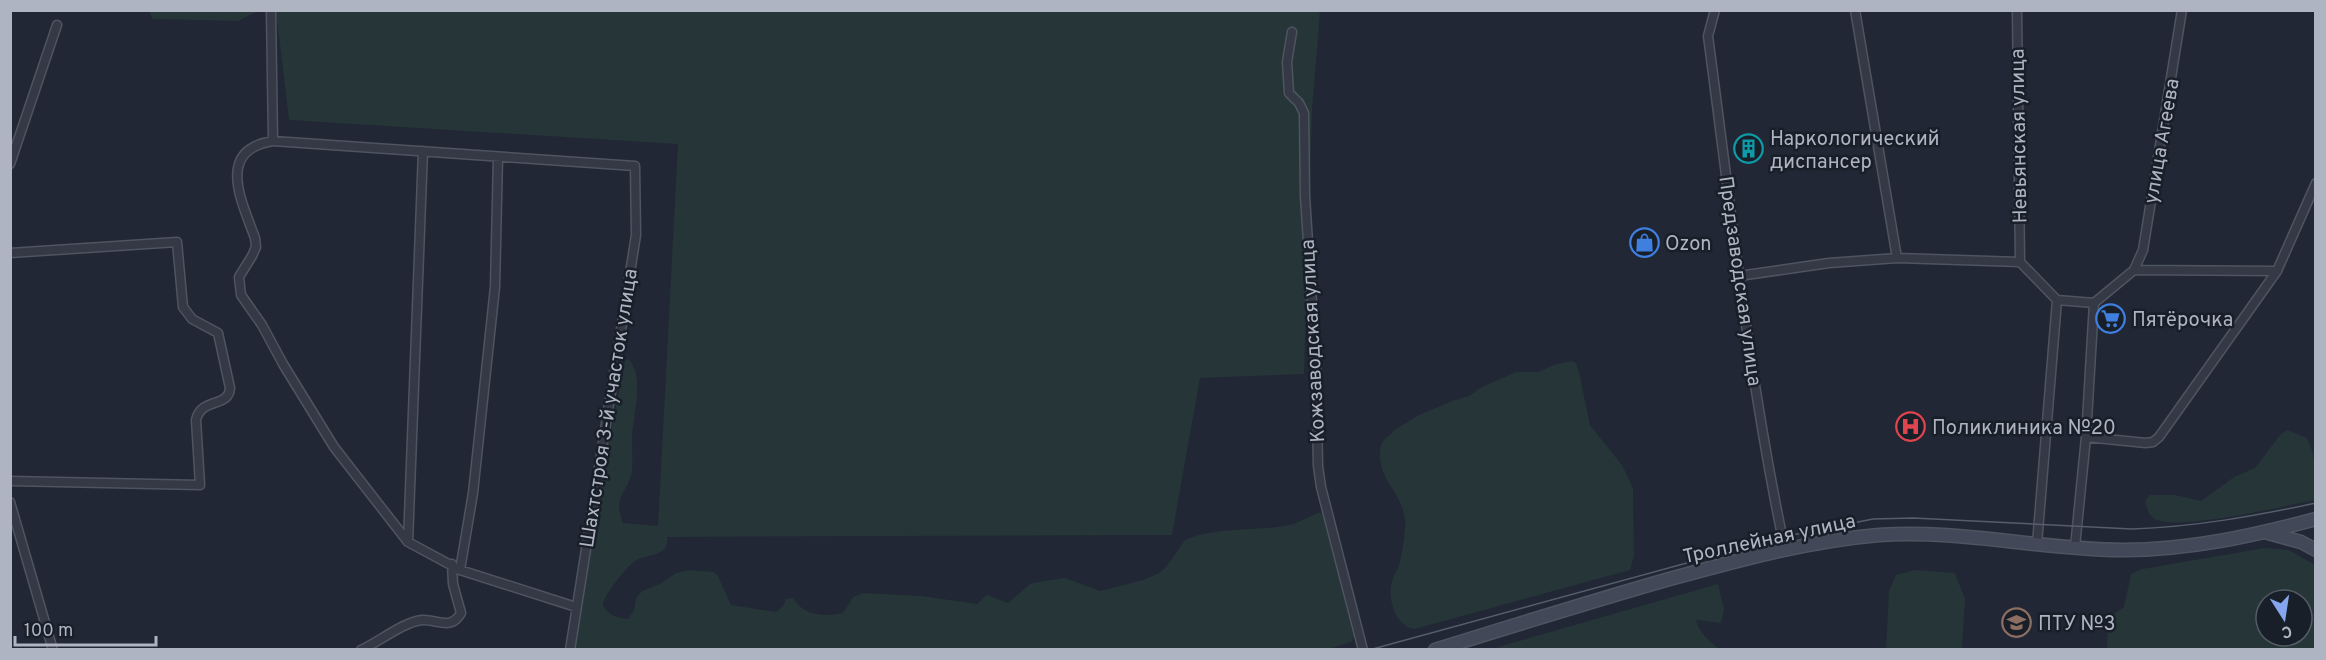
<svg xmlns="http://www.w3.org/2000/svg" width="2326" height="660" viewBox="0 0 2326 660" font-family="Overpass,sans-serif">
  <rect width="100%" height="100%" fill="#212734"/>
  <path fill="#253538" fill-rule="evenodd" d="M 149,11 L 258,10 L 258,11 L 238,21 L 153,19 Z
    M 276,11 L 1320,11 L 1312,111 L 1304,374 L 1200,378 L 1172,535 L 667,537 C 670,556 650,554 637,560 C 629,563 603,596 603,605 C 608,615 617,618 628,619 L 634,610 L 636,598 L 642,591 L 660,584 L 676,573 L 689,570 L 714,572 L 718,576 L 731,605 L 776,612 L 783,606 L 786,599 L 793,598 C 804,616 824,617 843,613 L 853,597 L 863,593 L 922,596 L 977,604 L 987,595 L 1008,603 L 1030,584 L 1038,582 L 1065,578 L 1100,591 L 1143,580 L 1159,573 L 1166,567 L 1185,540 C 1215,527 1252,531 1284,526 L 1294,524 L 1320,512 L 1324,515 L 1354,638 L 1351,642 L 1325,650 L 574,649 L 594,515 L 625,361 L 628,359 C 646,375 632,418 632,439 C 632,450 633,460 632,471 C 628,494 612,495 623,523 L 658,526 L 678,144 L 289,120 Z
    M 1572,361 L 1576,363 L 1579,372 L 1590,425 L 1622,465 L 1633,488 L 1634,556 L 1630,570 L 1415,629 C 1395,627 1387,598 1392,581 C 1393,576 1396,572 1398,568 C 1402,557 1404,540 1405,528 C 1408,493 1371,479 1382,442 L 1396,429 L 1419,415 L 1452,401 L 1469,396 L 1482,387 L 1516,372 L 1538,372 L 1556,364 Z
    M 2287,430 L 2307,438 C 2317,458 2316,478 2315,500 C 2285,506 2182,530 2157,520 C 2149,517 2147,509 2145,501 L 2150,495 L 2175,495 L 2201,501 L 2234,477 L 2255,468 L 2280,435 Z
    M 2265,548 L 2289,550 L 2315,565 L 2315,649 L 2107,649 L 2108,622 L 2111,616 L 2124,607 L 2131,574 L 2142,569 ZM 2266,600 L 2302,600 L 2302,636 L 2266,636 Z
    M 1914,570 L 1955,573 L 1965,599 L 1962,649 L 1886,649 L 1889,591 L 1896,575 Z
    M 1718,584 L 1724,609 L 1721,623 L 1696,620 C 1700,634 1709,640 1719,649 L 1491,649 Z"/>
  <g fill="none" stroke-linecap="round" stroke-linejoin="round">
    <defs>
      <path id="street" d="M 271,10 L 273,141 L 635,166 L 636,235 L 570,650
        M 1715,10 L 1708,36 C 1731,208 1749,380 1785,550
        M 1855,10 L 1897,258
        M 2017,10 L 2020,262
        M 1292,32 L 1287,62 L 1289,93 L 1299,103 L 1304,113 L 1305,196 L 1316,364 L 1318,466 L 1321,487 L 1363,650
        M 273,141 C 215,150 242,202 255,238 L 256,247 L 252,256 L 239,277 L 241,295 L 262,325 L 283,364 L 334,447 L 408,542 L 460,570 L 576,607
        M 10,164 L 57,25
        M 10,253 L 177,242 L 183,307 L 192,319 L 218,333 L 230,388 C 229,408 201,397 196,420 L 200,485 L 10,481
        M 2134,270 L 2143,250 L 2182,10
        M 1739,276 L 1829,263 L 1897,258 L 2020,262 L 2057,300 L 2094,303 L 2134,270 L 2277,271
        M 2086,437 L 2146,443 L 2153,442 L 2159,437 L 2277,271 L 2316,183
        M 10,502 L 53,650
        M 408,542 L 423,151
        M 2037,544 L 2057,300
        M 2075,547 L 2086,437 L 2094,303
        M 460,570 L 473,493 L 495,287 L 498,157
        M 361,650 C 379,642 403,622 422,620 C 437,619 451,631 461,613 L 453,584 L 452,564"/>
      <path id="secondary" d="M 2268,533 L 2301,542 L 2316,550
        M 1435,650 C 1512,626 1589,602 1666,580 C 1735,561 1807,541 1879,535 C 1959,529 2043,550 2123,550 C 2189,550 2252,536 2316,519"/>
    </defs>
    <use href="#street" stroke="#4e5460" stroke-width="11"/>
    <use href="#secondary" stroke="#4e5460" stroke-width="15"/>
    <use href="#street" stroke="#343945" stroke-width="8"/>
    <use href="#secondary" stroke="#424858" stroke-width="12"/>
    <path stroke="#565d6c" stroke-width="1.5" d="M 1369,650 L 1782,537 L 1873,519 L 1913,518 L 2132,529 C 2194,527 2255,516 2316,503"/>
  </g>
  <defs>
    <symbol id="building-ring" viewBox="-11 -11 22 22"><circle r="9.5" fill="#191f29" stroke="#0f9aa8" stroke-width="1.5"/><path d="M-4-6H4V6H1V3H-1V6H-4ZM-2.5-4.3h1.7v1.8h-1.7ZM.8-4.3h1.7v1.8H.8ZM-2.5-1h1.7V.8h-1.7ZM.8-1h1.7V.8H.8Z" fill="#0f9aa8"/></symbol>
    <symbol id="shop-ring" viewBox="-11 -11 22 22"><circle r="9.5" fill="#191f29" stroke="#3f7fe0" stroke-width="1.5"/><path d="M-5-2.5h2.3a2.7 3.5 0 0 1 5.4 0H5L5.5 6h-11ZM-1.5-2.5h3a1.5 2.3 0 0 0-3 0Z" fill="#3f7fe0"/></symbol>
    <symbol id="supermarket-ring" viewBox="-11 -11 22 22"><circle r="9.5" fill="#191f29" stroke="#3f7fe0" stroke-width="1.5"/><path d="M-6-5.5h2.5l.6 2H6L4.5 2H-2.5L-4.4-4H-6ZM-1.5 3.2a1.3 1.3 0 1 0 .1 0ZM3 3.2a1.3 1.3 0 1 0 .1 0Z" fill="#3f7fe0"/></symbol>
    <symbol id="hospital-ring" viewBox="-11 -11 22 22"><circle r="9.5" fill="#191f29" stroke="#e0444e" stroke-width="1.5"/><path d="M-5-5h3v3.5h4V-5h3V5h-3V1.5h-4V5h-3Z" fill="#e0444e"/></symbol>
    <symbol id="university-ring" viewBox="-11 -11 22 22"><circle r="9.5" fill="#191f29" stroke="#8d6e63" stroke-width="1.5"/><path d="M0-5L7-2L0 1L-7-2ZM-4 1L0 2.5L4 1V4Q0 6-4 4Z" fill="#8d6e63"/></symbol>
  </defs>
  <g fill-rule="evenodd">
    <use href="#building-ring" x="1732" y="132" width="33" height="33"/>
    <use href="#shop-ring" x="1628" y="226" width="33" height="33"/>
    <use href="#supermarket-ring" x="2094" y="302" width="33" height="33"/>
    <use href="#hospital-ring" x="1894" y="410" width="33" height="33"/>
    <use href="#university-ring" x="2000" y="606" width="33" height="33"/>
  </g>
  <g text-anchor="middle" stroke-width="5" stroke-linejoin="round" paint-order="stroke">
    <g font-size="20" fill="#aeb4c2" stroke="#191f29">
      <text transform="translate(2018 136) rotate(-91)" y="7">Невьянская улица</text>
      <text transform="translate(2161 141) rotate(-80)" y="7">улица Агеева</text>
      <text transform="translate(1741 281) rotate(82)" y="7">Предзаводская улица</text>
      <text transform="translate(1312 341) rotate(-93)" y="7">Кожзаводская улица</text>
      <text transform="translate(608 408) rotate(-81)" y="7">Шахтстроя 3-й участок улица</text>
      <text transform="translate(1769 538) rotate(-12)" y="7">Троллейная улица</text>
    </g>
    <g font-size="20" fill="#aeb4c2" stroke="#191f29" text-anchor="start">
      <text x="1770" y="145">Наркологический<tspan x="1770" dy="23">диспансер</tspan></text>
      <text x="1665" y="250">Ozon</text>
      <text x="2132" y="326">Пятёрочка</text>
      <text x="1932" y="434">Поликлиника №20</text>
      <text x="2038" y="630">ПТУ №3</text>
    </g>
  </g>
  <rect width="2326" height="660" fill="none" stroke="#aeb4c2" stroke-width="24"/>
  <g transform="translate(2284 618) rotate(168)"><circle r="28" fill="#191f29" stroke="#555b66" stroke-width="1.5"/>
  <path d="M0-4.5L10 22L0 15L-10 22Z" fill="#85a5ef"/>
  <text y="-9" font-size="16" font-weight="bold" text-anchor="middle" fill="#aeb4c2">С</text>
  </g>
  <path d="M15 636v9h141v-9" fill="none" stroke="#aeb4c2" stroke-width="3"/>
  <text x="24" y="636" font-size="18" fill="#aeb4c2" stroke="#191f29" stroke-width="4.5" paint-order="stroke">100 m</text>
</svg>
